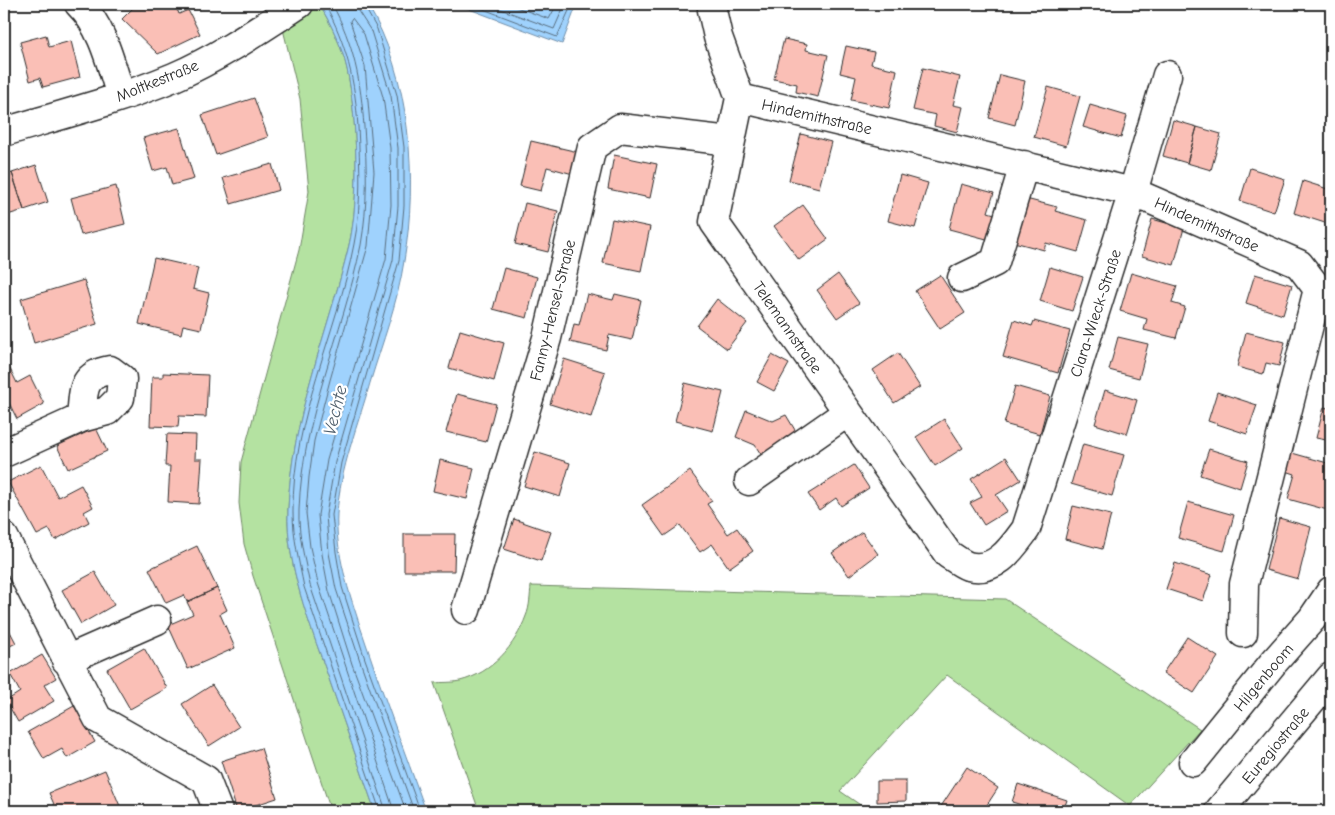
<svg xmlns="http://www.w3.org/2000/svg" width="1335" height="815" viewBox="0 0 1335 815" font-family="'Comic Neue',sans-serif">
  <rect width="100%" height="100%" fill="#fff"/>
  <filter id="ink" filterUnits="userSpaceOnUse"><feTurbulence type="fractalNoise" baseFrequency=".02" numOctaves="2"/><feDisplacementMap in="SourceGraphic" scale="10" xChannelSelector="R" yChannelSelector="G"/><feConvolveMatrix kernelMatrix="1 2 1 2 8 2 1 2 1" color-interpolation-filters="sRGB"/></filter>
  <g filter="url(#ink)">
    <path fill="#b4e2a1" stroke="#708666" d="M 314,4 L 319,4 C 331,24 342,46 347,69 C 357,116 360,199 349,245 C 328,333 291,418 288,510 C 286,565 309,622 327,673 C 343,719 359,765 375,811 L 331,811 L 253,576 L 244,544 L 239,503 L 241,462 L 299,250 L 309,191 L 300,99 L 282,25 Z
      M 531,586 L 1005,599 L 1200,729 L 1130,806 L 947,675 L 840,791 L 869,811 L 479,811 L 434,683 C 442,682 452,683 460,681 C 492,673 515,646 526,616 C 530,607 530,595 531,586 Z"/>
    <path fill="#9fd2fd" stroke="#718fa9" d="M 319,4 L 367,4 C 411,75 418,180 404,261 C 398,302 382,343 370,383 C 358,425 340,469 337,514 C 335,552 349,592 361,629 C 381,690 404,750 426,811 L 375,811 C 359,765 343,719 327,673 C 309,622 286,565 288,510 C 291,418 328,333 349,245 C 360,199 357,116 347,69 C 342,46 331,24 319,4 Z
      M 456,4 L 577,4 L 562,44 Z"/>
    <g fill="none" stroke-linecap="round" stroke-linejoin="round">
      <path stroke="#596e7f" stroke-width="1" d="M 325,4 C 347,45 355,81 358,127 C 360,165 362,205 354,244 C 337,333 292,419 293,512 C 293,537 299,562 304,587 L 380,811
        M 332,4 C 354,44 361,82 364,127 C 367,166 368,206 361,245 C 343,334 302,418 299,510 C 298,535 305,561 310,585 L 386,811
        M 357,4 L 358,11 L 371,31 L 391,96 L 398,148 L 398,206 L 393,260 L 335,462 L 326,515 L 329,553 L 336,589 L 360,661 L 414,811
        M 363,4 L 377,29 L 397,95 L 404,147 L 404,206 L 399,261 L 341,463 L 332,515 L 336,552 L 342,587 L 365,659 L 420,811
        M 470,4 L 557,37 L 572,4
        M 487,4 L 554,29 L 565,4
        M 508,4 L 549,19 L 557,4
        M 394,811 L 318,583 L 310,547 L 306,513 L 309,477 L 314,441 L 330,380 L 368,246 L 374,172 L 365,66 L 350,21 L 352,18 L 364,34 L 383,97 L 390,148 L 391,205 L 386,259 L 327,460 L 318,515 L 322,554 L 329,591 L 352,664 L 406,811"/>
    </g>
    <path fill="#fabfb6" stroke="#2b2b2b" d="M 137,4 L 175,4 L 179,14 L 188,10 L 200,34 L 158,54 L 122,19 Z
      M 46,35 L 49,47 L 71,41 L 80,77 L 43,87 L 40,78 L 30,81 L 20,42 Z
      M 784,39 L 807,44 L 806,50 L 828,55 L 818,97 L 796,92 L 797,84 L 774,79 Z
      M 846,46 L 874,52 L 871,64 L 897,70 L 889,108 L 851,100 L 856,77 L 840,73 Z
      M 923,68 L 960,77 L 953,105 L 963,107 L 957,132 L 934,126 L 936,115 L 913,110 Z
      M 4,72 L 9,93 L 4,94 Z
      M 1000,75 L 1025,81 L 1015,125 L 989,118 Z
      M 1048,87 L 1080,96 L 1066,146 L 1034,137 Z
      M 254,98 L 268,137 L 216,155 L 202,115 Z
      M 1090,105 L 1127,116 L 1121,138 L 1083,127 Z
      M 1173,120 L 1197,127 L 1187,163 L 1163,156 Z
      M 1197,127 L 1221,134 L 1211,170 L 1187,163 Z
      M 179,128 L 194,179 L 172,185 L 167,167 L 153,171 L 143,138 Z
      M 801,134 L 831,142 L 819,188 L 789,180 Z
      M 531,141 L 578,152 L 573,174 L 547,167 L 541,191 L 520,186 Z
      M 614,155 L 657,164 L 650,198 L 608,189 Z
      M 272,164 L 279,190 L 231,204 L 223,178 Z
      M 36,165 L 48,202 L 24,210 L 12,173 Z
      M 1250,168 L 1285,179 L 1274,212 L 1240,201 Z
      M 12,173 L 24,210 L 4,216 L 4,176 Z
      M 900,175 L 928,183 L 915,228 L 888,221 Z
      M 1303,181 L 1331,190 L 1331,225 L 1294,213 Z
      M 961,184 L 994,193 L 988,212 L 1001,216 L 994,241 L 949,229 Z
      M 116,186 L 125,224 L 81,235 L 71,198 Z
      M 1022,198 L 1057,207 L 1055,211 L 1087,220 L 1078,252 L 1046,243 L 1044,250 L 1010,241 Z
      M 525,203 L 558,211 L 548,252 L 515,244 Z
      M 803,205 L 828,239 L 799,260 L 774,226 Z
      M 612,219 L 650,227 L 641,271 L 603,263 Z
      M 1152,219 L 1184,228 L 1174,265 L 1142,256 Z
      M 154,258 L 198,268 L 193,289 L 209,293 L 201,329 L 183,325 L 181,334 L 139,324 Z
      M 1050,267 L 1083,277 L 1072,311 L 1040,301 Z
      M 504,268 L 537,277 L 527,318 L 493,309 Z
      M 1131,273 L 1177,286 L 1172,303 L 1185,307 L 1176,338 L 1144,330 L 1147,319 L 1120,311 Z
      M 838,274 L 859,303 L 837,318 L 817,290 Z
      M 1255,274 L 1292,285 L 1283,315 L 1246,303 Z
      M 940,275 L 965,313 L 940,329 L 915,291 Z
      M 84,280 L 97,324 L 34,343 L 21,299 Z
      M 587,294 L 613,300 L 615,294 L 641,300 L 632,340 L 609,335 L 606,350 L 570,342 L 574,324 L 579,325 Z
      M 717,299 L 747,323 L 727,349 L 697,326 Z
      M 1014,320 L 1032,326 L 1034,321 L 1070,331 L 1058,373 L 1003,357 Z
      M 460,330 L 504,343 L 494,381 L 449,368 Z
      M 1246,332 L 1285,342 L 1279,366 L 1266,363 L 1263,374 L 1237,367 Z
      M 1118,337 L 1148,344 L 1139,378 L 1109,370 Z
      M 898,353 L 920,387 L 894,403 L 873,370 Z
      M 772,355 L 789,364 L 774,391 L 757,382 Z
      M 564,359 L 605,372 L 591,417 L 550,404 Z
      M 6,361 L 17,383 L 30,376 L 44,404 L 17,419 L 7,399 L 4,401 Z
      M 163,373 L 208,375 L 206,417 L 179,416 L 178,427 L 150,426 L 152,377 L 163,377 Z
      M 685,383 L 723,392 L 713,431 L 675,421 Z
      M 1015,386 L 1050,396 L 1040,434 L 1004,424 Z
      M 1105,390 L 1137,400 L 1127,434 L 1095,424 Z
      M 1217,392 L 1257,405 L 1247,434 L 1208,421 Z
      M 457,394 L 496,404 L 486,442 L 446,432 Z
      M 1324,407 L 1331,409 L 1331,441 L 1316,438 Z
      M 746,410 L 773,421 L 786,415 L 798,435 L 762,456 L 755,445 L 736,437 Z
      M 944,419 L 963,448 L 935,466 L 916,437 Z
      M 96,428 L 107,451 L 68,469 L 57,446 Z
      M 167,434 L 196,435 L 195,459 L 202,459 L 199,504 L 168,502 L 170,466 L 165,466 Z
      M 1083,444 L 1124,455 L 1112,496 L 1071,484 Z
      M 1209,449 L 1248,461 L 1240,488 L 1200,475 Z
      M 535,452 L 570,463 L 560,497 L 524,486 Z
      M 1292,453 L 1331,464 L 1331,511 L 1288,499 L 1295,474 L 1286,471 Z
      M 1006,457 L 1021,480 L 996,495 L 1007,511 L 984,525 L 970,503 L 982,497 L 971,479 Z
      M 440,460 L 474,468 L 467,499 L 433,491 Z
      M 41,465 L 58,497 L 81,485 L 93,507 L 84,512 L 89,522 L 55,540 L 49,529 L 37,535 L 8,482 Z
      M 854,465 L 869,488 L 841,506 L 836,498 L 819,510 L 808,494 Z
      M 690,471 L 712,501 L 707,504 L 728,534 L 737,528 L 753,551 L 729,568 L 712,544 L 700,552 L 680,525 L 664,536 L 642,505 Z
      M 1188,502 L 1234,515 L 1224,551 L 1178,538 Z
      M 1073,506 L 1111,515 L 1102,549 L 1065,539 Z
      M 1279,518 L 1311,527 L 1298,579 L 1266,570 Z
      M 514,519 L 551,532 L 541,561 L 504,549 Z
      M 862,532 L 878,554 L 849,576 L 832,553 Z
      M 404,534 L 455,534 L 454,571 L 404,571 Z
      M 197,546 L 217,588 L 187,602 L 184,595 L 166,603 L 149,569 Z
      M 1175,563 L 1212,575 L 1203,601 L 1166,589 Z
      M 95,572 L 114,605 L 81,624 L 62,590 Z
      M 217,588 L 227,610 L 220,614 L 235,648 L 188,669 L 168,625 L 193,614 L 187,602 Z
      M 4,620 L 16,643 L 4,649 Z
      M 1187,637 L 1218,657 L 1194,693 L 1163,673 Z
      M 144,648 L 167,688 L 130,709 L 107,669 Z
      M 42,655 L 56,678 L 44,685 L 54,701 L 18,722 L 6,701 L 20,692 L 10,674 Z
      M 212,685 L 239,727 L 209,746 L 182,704 Z
      M 74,706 L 95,742 L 67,758 L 62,749 L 44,759 L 28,732 Z
      M 261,748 L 277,798 L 237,811 L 221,761 Z
      M 967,767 L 998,788 L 983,811 L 938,811 Z
      M 105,770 L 122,811 L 57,811 L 49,793 Z
      M 877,781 L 906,781 L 906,801 L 877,802 Z
      M 1018,784 L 1067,800 L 1063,811 L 1041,811 L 1012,802 Z"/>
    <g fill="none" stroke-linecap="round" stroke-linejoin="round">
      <defs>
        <path id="minor" d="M 79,4 C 103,27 111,65 121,96
          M 713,4 L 712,10 L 718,37 L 740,98 L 714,222 L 948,554 C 954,558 962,564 968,566 C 996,573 1012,548 1026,529 L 1133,192 L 1167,75
          M 740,98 L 1133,192 L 1299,264 L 1318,289 L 1244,584 L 1243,633
          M 4,132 C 61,115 119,100 174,77 C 218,58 259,30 299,4
          M 962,278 L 995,262 L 1024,165
          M 4,453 L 81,418 L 107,411 L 120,398 L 122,379 L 110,370 C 80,375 84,392 81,418
          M 749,481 L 848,412
          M 4,537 L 98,719 L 206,780 L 218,811
          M 466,610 L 547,338 L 592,147 L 620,128 L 730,141
          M 66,660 L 157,620
          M 1193,762 L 1273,663 L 1312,619 L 1331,591"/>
        <path id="major" d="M 1219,811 L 1331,677"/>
      </defs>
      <use href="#minor" stroke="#2b2b2b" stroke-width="31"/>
      <use href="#major" stroke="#2b2b2b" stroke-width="31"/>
      <use href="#minor" stroke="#fff" stroke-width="28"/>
      <use href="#major" stroke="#fff" stroke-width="28"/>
    </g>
  </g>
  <g text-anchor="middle" stroke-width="4.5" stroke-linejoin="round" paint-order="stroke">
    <g font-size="16" fill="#2b2b2b" stroke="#fff">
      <text transform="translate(157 80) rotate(-22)" y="6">Moltkestraße</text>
      <text transform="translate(817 116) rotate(13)" y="6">Hindemithstraße</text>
      <text transform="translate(1207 224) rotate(24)" y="6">Hindemithstraße</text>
      <text transform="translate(552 310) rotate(-76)" y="6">Fanny-Hensel-Straße</text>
      <text transform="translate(1095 313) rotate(-72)" y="6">Clara-Wieck-Straße</text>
      <text transform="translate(788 327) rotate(55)" y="6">Telemannstraße</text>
      <text transform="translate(1263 677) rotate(-50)" y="6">Hilgenboom</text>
      <text transform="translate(1275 745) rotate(-50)" y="6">Euregiostraße</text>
    </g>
    <g font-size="18" font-style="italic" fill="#4e5d6a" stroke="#fff">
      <text transform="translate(335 410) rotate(-76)" y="6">Vechte</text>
    </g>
  </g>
  <rect width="1335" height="815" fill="none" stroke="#fff" stroke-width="20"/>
  <rect x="10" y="10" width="1315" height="795" fill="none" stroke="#2b2b2b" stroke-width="2" filter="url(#ink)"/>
</svg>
